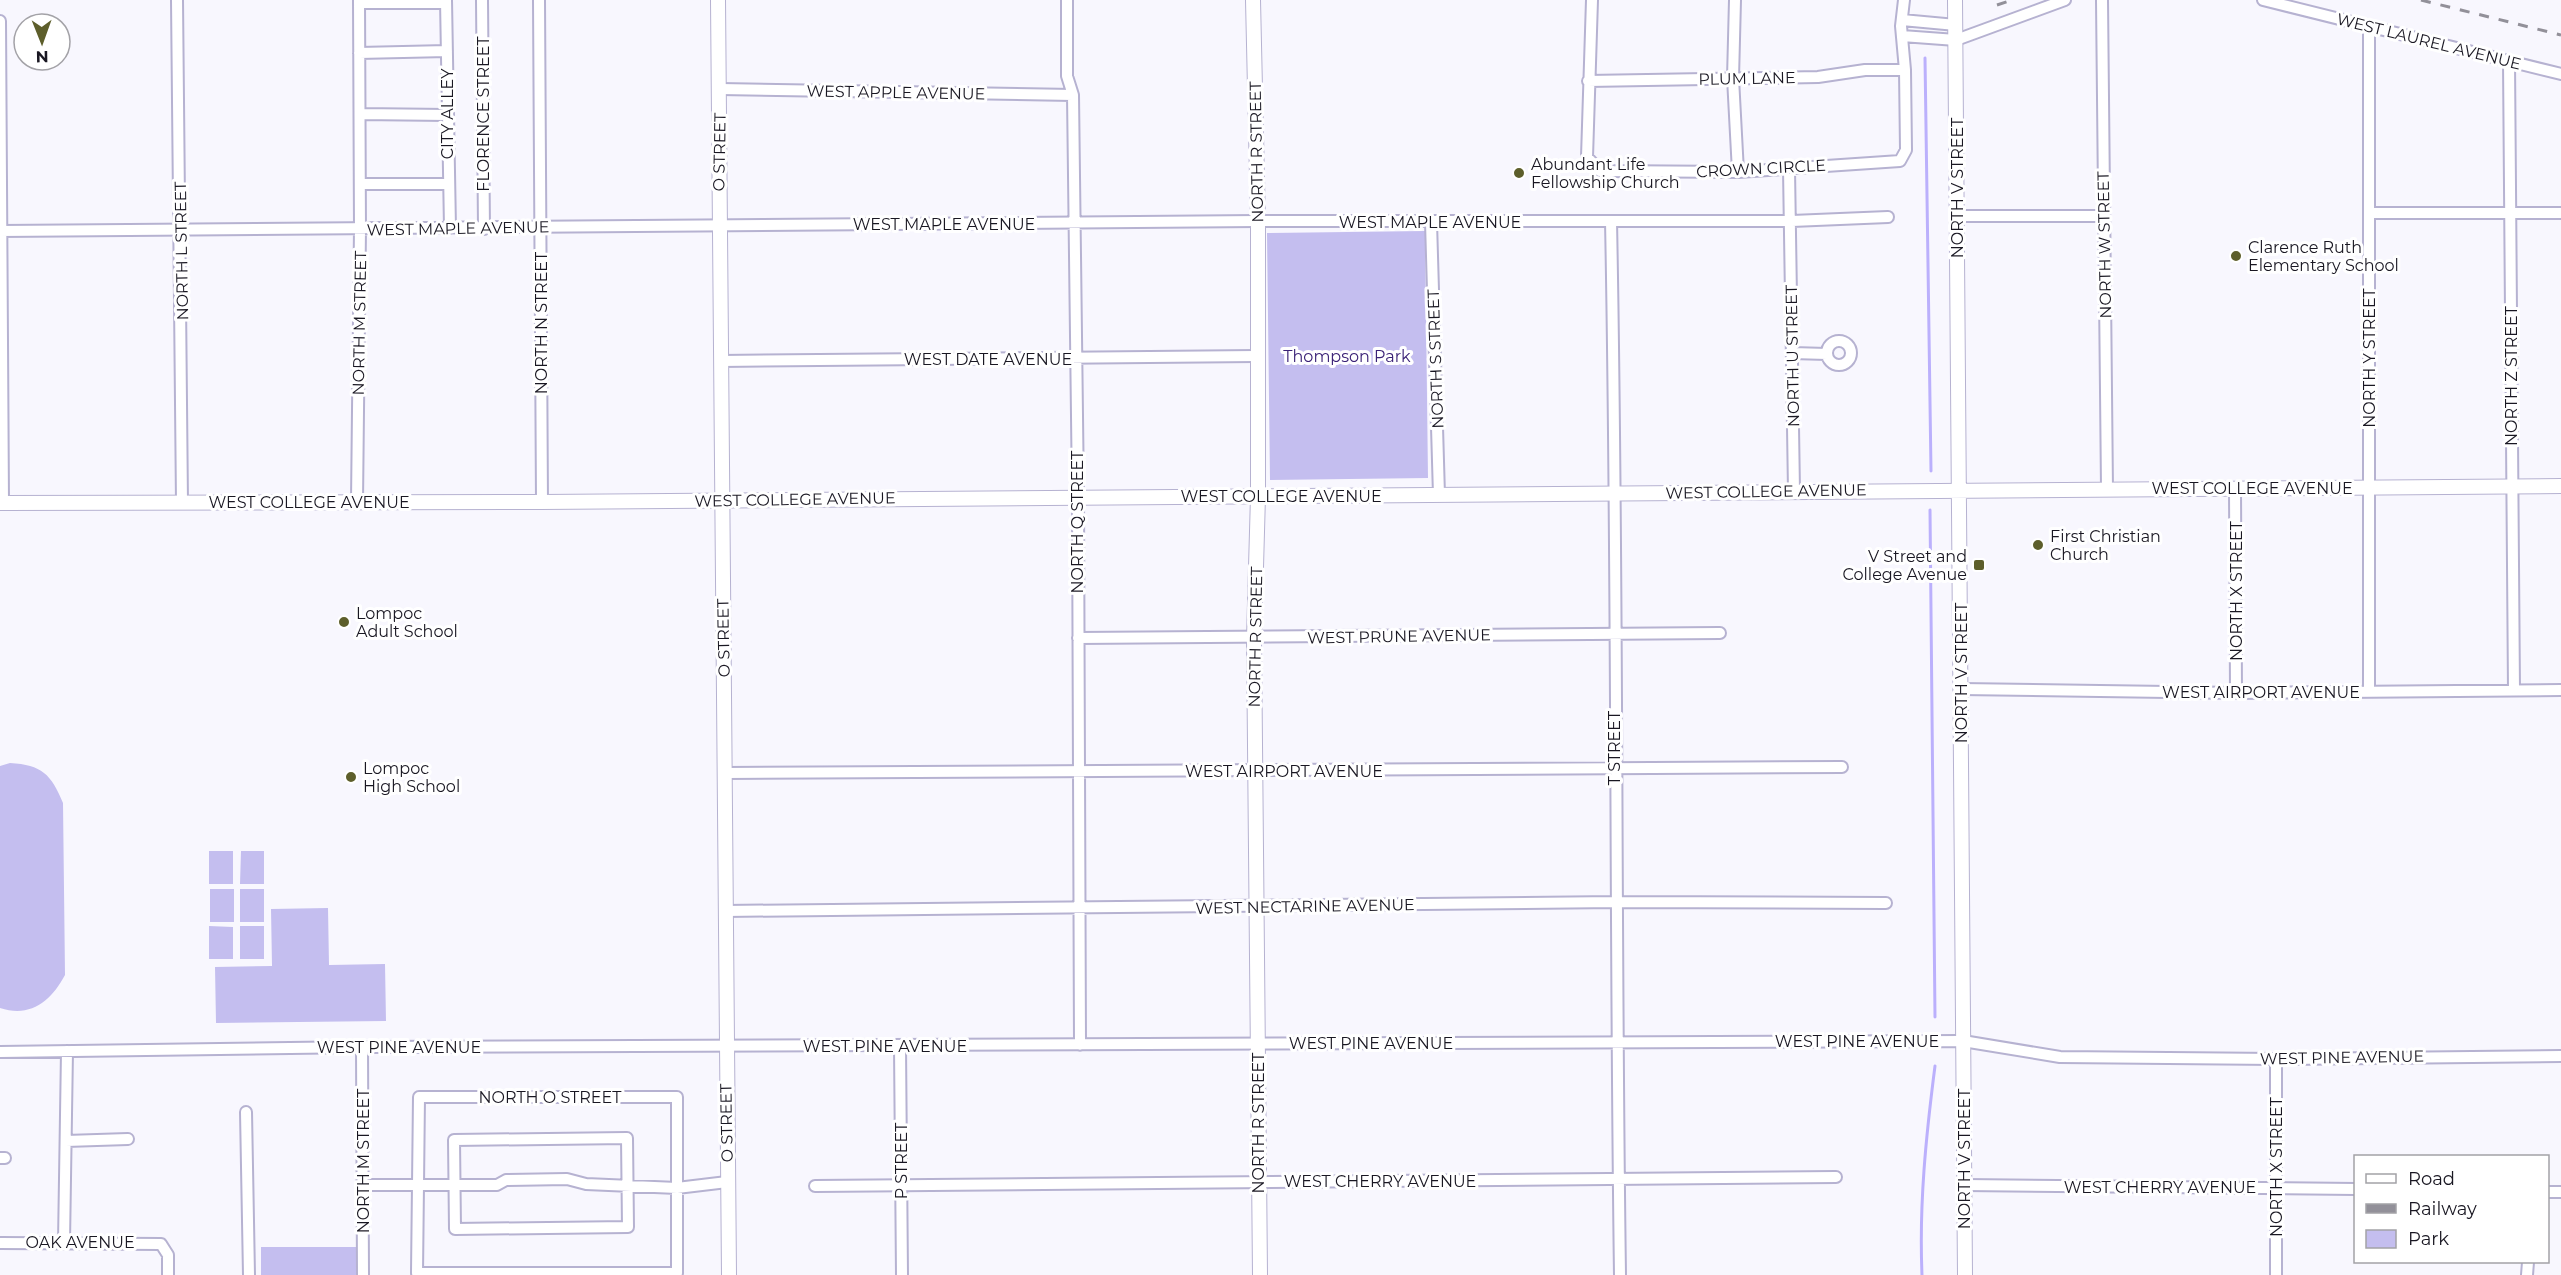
<svg xmlns="http://www.w3.org/2000/svg" width="2561" height="1275" viewBox="0 0 2561 1275" font-family="Montserrat,sans-serif">
  <rect width="100%" height="100%" fill="#f8f7fe"/>
  <path fill="#c4beef" d="M 1425,231 L 1428,478 L 1270,480 L 1267,233 Z
    M 10,763 C 42,765 51,774 63,803 L 65,975 C 51,1001 31,1018 0,1008 L 0,766 Z
    M 209,851 L 233,851 L 233,884 L 209,884 Z
    M 241,851 L 264,851 L 264,884 L 240,884 Z
    M 210,889 L 234,889 L 234,922 L 210,922 Z
    M 240,889 L 264,889 L 264,922 L 240,922 Z
    M 328,908 L 329,965 L 385,964 L 386,1021 L 216,1023 L 215,967 L 272,966 L 271,909 Z
    M 209,926 L 233,927 L 233,959 L 209,959 Z
    M 240,926 L 264,926 L 264,959 L 240,959 Z
    M 261,1247 L 356,1247 L 356,1275 L 261,1275 Z"/>
  <g fill="none" stroke-linecap="round" stroke-linejoin="round">
    <path stroke="#bbb0fc" stroke-width="3" d="M 1925,58 L 1931,471
      M 1930,510 L 1935,1017
      M 1922,1275 C 1919,1204 1926,1136 1935,1066"/>
    <defs>
      <path id="minor" d="M 177,0 L 182,503
        M 446,0 L 450,228
        M 482,0 L 484,229
        M 539,0 L 542,502
        M 1067,0 L 1067,76 L 1073,95 L 1078,496 L 1080,1045
        M 1592,0 L 1587,157 L 1600,171 L 1738,172 L 1900,161 L 1906,150 L 1905,70 L 1901,26 L 1904,0
        M 1735,0 L 1733,78 L 1738,172
        M 2102,0 L 2107,489
        M 2263,0 L 2561,74
        M 359,3 L 446,3
        M 1902,20 L 1956,25
        M 0,21 L 3,503
        M 2369,25 L 2369,692
        M 1902,36 L 1956,40 L 2065,0
        M 359,53 L 447,51
        M 2509,61 L 2514,690
        M 1588,81 L 1818,77 L 1865,70 L 1905,70
        M 720,89 L 1073,95
        M 360,114 L 447,115
        M 1789,169 L 1794,491
        M 360,184 L 448,184
        M 2370,213 L 2561,213
        M 1957,216 L 2104,216
        M 1611,221 C 1618,573 1615,924 1620,1275
        M 1431,222 L 1439,495
        M 0,231 L 1258,221 L 1792,221 L 1888,217
        M1827 353a12 12 0 1 1 24 0a12 12 0 1 1-24 0Z
        M 1792,353 L 1827,354
        M 721,361 L 1256,356
        M 2235,488 L 2236,693
        M 357,502 L 360,229 L 359,0
        M 1078,638 L 1720,633
        M 1961,689 L 2236,693 L 2561,690
        M 726,773 L 1842,767
        M 725,911 L 1616,902 L 1886,903
        M 362,1047 L 363,1275
        M 900,1047 L 902,1275
        M 0,1052 L 362,1047 L 1963,1041 L 2060,1057 L 2276,1059 L 2561,1056
        M 419,1097 L 677,1097 L 677,1273 L 417,1273 Z
        M 246,1112 L 249,1275
        M 627,1138 L 628,1227 L 455,1229 L 454,1140 Z
        M 66,1141 L 128,1139
        M 0,1158 L 5,1158
        M 363,1185 L 497,1185 L 506,1180 L 567,1179 L 586,1184 L 677,1188 L 727,1182
        M 1965,1185 L 2356,1189
        M 815,1186 L 1836,1177
        M 2548,1192 L 2561,1192
        M 64,1242 L 67,1051
        M 0,1243 L 161,1244 L 168,1255 L 168,1275
        M 2276,1275 L 2276,1059
        M 2527,1275 L 2528,1262"/>
      <path id="tertiary" d="M 718,0 L 729,1275
        M 1253,0 L 1258,221 L 1258,496 L 1254,638 L 1260,1275
        M 1955,0 L 1965,1275
        M 0,503 L 542,502 L 2561,486"/>
    </defs>
    <use href="#minor" stroke="#b6b2d1" stroke-width="14"/>
    <use href="#tertiary" stroke="#b6b2d1" stroke-width="16"/>
    <use href="#minor" stroke="#fff" stroke-width="10"/>
    <use href="#tertiary" stroke="#fff" stroke-width="14"/>
    <path stroke="#929099" stroke-width="3" stroke-dasharray="10 10" stroke-linecap="butt" d="M 2421,0 L 2561,35
      M 1997,5 L 2012,0"/>
  </g>
  <g fill="#5d5e2b" stroke="#fff" stroke-width="2">
    <circle cx="1519" cy="173" r="6"/>
    <circle cx="2236" cy="256" r="6"/>
    <circle cx="2038" cy="545" r="6"/>
    <rect x="1973" y="559" width="12" height="12" rx="3"/>
    <circle cx="344" cy="622" r="6"/>
    <circle cx="351" cy="777" r="6"/>
  </g>
  <g text-anchor="middle" stroke-width="6" stroke-linejoin="round" paint-order="stroke">
    <g font-size="16" fill="#191722" stroke="#fff">
      <text transform="translate(2429 41) rotate(14)" y="6">WEST LAUREL AVENUE</text>
      <text transform="translate(1747 78) rotate(-1)" y="6">PLUM LANE</text>
      <text transform="translate(896 92) rotate(1)" y="6">WEST APPLE AVENUE</text>
      <text transform="translate(447 114) rotate(-90)" y="6">CITY ALLEY</text>
      <text transform="translate(483 114) rotate(-90)" y="6">FLORENCE STREET</text>
      <text transform="translate(719 152) rotate(-89)" y="6">O STREET</text>
      <text transform="translate(1256 152) rotate(-91)" y="6">NORTH R STREET</text>
      <text transform="translate(1761 168) rotate(-3)" y="6">CROWN CIRCLE</text>
      <text transform="translate(1957 188) rotate(-90)" y="6">NORTH V STREET</text>
      <text x="1430" y="228">WEST MAPLE AVENUE</text>
      <text x="944" y="230">WEST MAPLE AVENUE</text>
      <text transform="translate(458 228) rotate(-1)" y="6">WEST MAPLE AVENUE</text>
      <text transform="translate(2104 245) rotate(-91)" y="6">NORTH W STREET</text>
      <text transform="translate(181 251) rotate(-91)" y="6">NORTH L STREET</text>
      <text transform="translate(359 323) rotate(-89)" y="6">NORTH M STREET</text>
      <text transform="translate(541 323) rotate(-90)" y="6">NORTH N STREET</text>
      <text transform="translate(1792 356) rotate(-91)" y="6">NORTH U STREET</text>
      <text transform="translate(2369 358) rotate(-90)" y="6">NORTH Y STREET</text>
      <text x="988" y="365">WEST DATE AVENUE</text>
      <text transform="translate(1435 359) rotate(-92)" y="6">NORTH S STREET</text>
      <text transform="translate(2511 376) rotate(-90)" y="6">NORTH Z STREET</text>
      <text x="2252" y="494">WEST COLLEGE AVENUE</text>
      <text transform="translate(1766 491) rotate(-1)" y="6">WEST COLLEGE AVENUE</text>
      <text x="1281" y="502">WEST COLLEGE AVENUE</text>
      <text transform="translate(795 499) rotate(-1)" y="6">WEST COLLEGE AVENUE</text>
      <text x="309" y="508">WEST COLLEGE AVENUE</text>
      <text transform="translate(1077 522) rotate(-90)" y="6">NORTH Q STREET</text>
      <text transform="translate(2236 591) rotate(-90)" y="6">NORTH X STREET</text>
      <text transform="translate(1399 636) rotate(-1)" y="6">WEST PRUNE AVENUE</text>
      <text transform="translate(1255 637) rotate(-89)" y="6">NORTH R STREET</text>
      <text transform="translate(723 638) rotate(-91)" y="6">O STREET</text>
      <text transform="translate(1961 673) rotate(-90)" y="6">NORTH V STREET</text>
      <text x="2261" y="698">WEST AIRPORT AVENUE</text>
      <text transform="translate(1614 748) rotate(-90)" y="6">T STREET</text>
      <text x="1284" y="777">WEST AIRPORT AVENUE</text>
      <text transform="translate(1305 906) rotate(-1)" y="6">WEST NECTARINE AVENUE</text>
      <text x="1857" y="1047">WEST PINE AVENUE</text>
      <text x="1371" y="1049">WEST PINE AVENUE</text>
      <text x="885" y="1052">WEST PINE AVENUE</text>
      <text x="399" y="1053">WEST PINE AVENUE</text>
      <text transform="translate(2342 1057) rotate(-1)" y="6">WEST PINE AVENUE</text>
      <text x="550" y="1103">NORTH O STREET</text>
      <text transform="translate(726 1123) rotate(-91)" y="6">O STREET</text>
      <text transform="translate(1258 1123) rotate(-90)" y="6">NORTH R STREET</text>
      <text transform="translate(1964 1159) rotate(-90)" y="6">NORTH V STREET</text>
      <text transform="translate(363 1161) rotate(-90)" y="6">NORTH M STREET</text>
      <text transform="translate(901 1161) rotate(-90)" y="6">P STREET</text>
      <text transform="translate(2276 1167) rotate(-90)" y="6">NORTH X STREET</text>
      <text x="1380" y="1187">WEST CHERRY AVENUE</text>
      <text x="2160" y="1193">WEST CHERRY AVENUE</text>
      <text x="80" y="1248">OAK AVENUE</text>
    </g>
    <g font-size="16" fill="#191722" stroke="#fff" text-anchor="start">
      <text x="1531" y="170">Abundant Life<tspan x="1531" dy="18">Fellowship Church</tspan></text>
      <text x="2248" y="253">Clarence Ruth<tspan x="2248" dy="18">Elementary School</tspan></text>
      <text x="2050" y="542">First Christian<tspan x="2050" dy="18">Church</tspan></text>
      <text x="1967" y="562" text-anchor="end">V Street and<tspan x="1967" dy="18">College Avenue</tspan></text>
      <text x="356" y="619">Lompoc<tspan x="356" dy="18">Adult School</tspan></text>
      <text x="363" y="774">Lompoc<tspan x="363" dy="18">High School</tspan></text>
    </g>
    <g font-size="16" fill="#3a2176" stroke="#fff">
      <text x="1347" y="362">Thompson Park</text>
    </g>
  </g>
  <rect x="2354" y="1155" width="195" height="108" fill="#ffffff" stroke="#a3a2a7" stroke-width="1.5"/>
  <rect x="2366" y="1174" width="30" height="9" fill="#ffffff" stroke="#a3a2a7" stroke-width="1.5"/>
  <text x="2408" y="1185" font-size="18" fill="#191722">Road</text>
  <rect x="2366" y="1204" width="30" height="9" fill="#929099" stroke="#a3a2a7" stroke-width="1.5"/>
  <text x="2408" y="1215" font-size="18" fill="#191722">Railway</text>
  <rect x="2366" y="1230" width="30" height="18" fill="#c4beef" stroke="#a3a2a7" stroke-width="1.5"/>
  <text x="2408" y="1245" font-size="18" fill="#191722">Park</text>
  <g transform="translate(42 42) rotate(179)"><circle r="28" fill="#ffffff" stroke="#a3a2a7" stroke-width="1.5"/>
  <path d="M0-4.5L10 22L0 15L-10 22Z" fill="#5d5e2b"/>
  <text y="-9" font-size="16" font-weight="bold" text-anchor="middle" fill="#191722">N</text>
  </g>
</svg>
